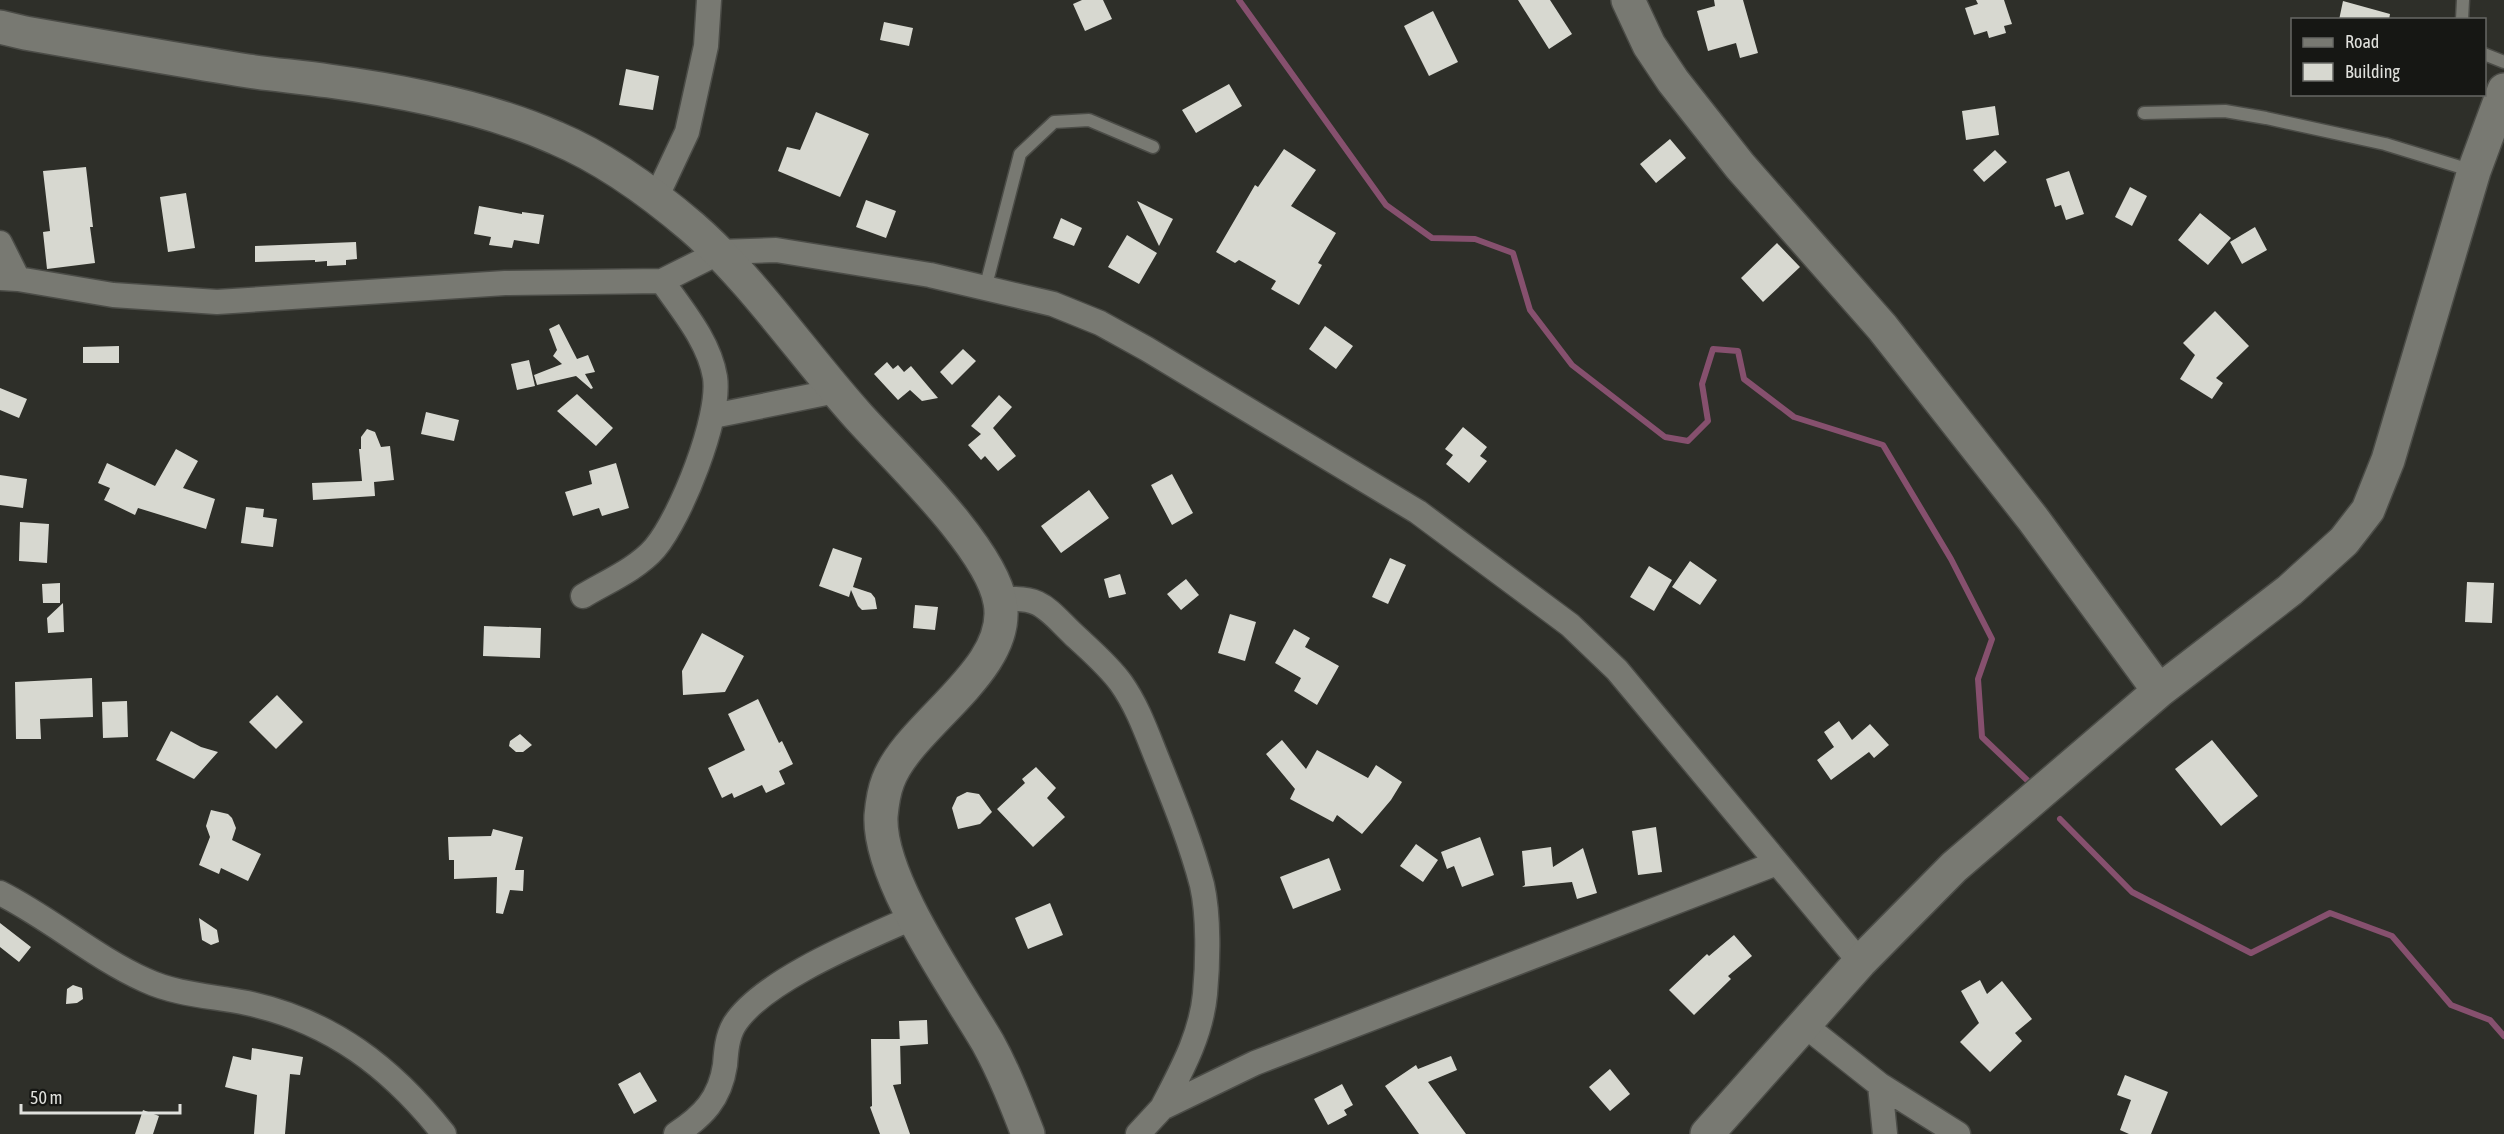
<svg xmlns="http://www.w3.org/2000/svg" width="2504" height="1134" viewBox="0 0 2504 1134" font-family="'Asap Condensed',sans-serif">
  <rect width="100%" height="100%" fill="#2e2f29"/>
  <g fill="none" stroke-linecap="round" stroke-linejoin="round">
    <path stroke="#86506e" stroke-width="6" d="M 1239,0 L 1386,205 L 1432,238 L 1475,239 L 1513,253 L 1530,310 L 1572,365 L 1665,437 L 1688,441 L 1708,421 L 1702,384 L 1713,349 L 1738,351 L 1744,379 L 1794,417 L 1883,445 L 1951,559 L 1992,639 L 1978,679 L 1982,737 L 2027,780
      M 2060,819 L 2132,892 L 2251,953 L 2330,913 L 2392,936 L 2451,1005 L 2490,1020 L 2504,1036"/>
  </g>
  <path fill="#d7d8d0" d="M 1082,0 L 1103,0 L 1112,19 L 1085,31 L 1073,4 Z
    M 1518,0 L 1550,0 L 1572,34 L 1549,49 Z
    M 1714,0 L 1743,0 L 1758,53 L 1740,58 L 1736,43 L 1708,51 L 1697,11 L 1715,6 Z
    M 1976,0 L 2004,0 L 2012,24 L 2004,26 L 2006,33 L 1989,38 L 1987,31 L 1974,35 L 1965,8 L 1978,4 Z
    M 2343,1 L 2390,14 L 2389,20 L 2339,20 Z
    M 1433,11 L 1458,62 L 1429,76 L 1404,26 Z
    M 884,22 L 913,28 L 909,46 L 880,40 Z
    M 626,69 L 659,76 L 653,110 L 619,105 Z
    M 1229,84 L 1242,106 L 1196,133 L 1182,110 Z
    M 1995,106 L 1999,135 L 1966,140 L 1962,111 Z
    M 816,112 L 869,134 L 840,197 L 778,171 L 787,147 L 800,150 Z
    M 1670,139 L 1686,158 L 1656,183 L 1640,164 Z
    M 1284,149 L 1316,170 L 1291,206 L 1336,233 L 1318,263 L 1322,265 L 1299,305 L 1271,289 L 1276,281 L 1239,260 L 1235,263 L 1216,252 L 1255,185 L 1258,187 Z
    M 1995,150 L 2007,162 L 1984,182 L 1973,170 Z
    M 86,167 L 93,227 L 90,227 L 95,263 L 47,269 L 43,232 L 50,231 L 43,171 Z
    M 2069,171 L 2084,214 L 2066,220 L 2061,205 L 2055,207 L 2046,179 Z
    M 2130,187 L 2147,196 L 2132,226 L 2115,217 Z
    M 186,193 L 195,248 L 168,252 L 160,197 Z
    M 866,200 L 896,211 L 886,238 L 856,227 Z
    M 1137,201 L 1173,219 L 1159,246 Z
    M 479,206 L 522,214 L 522,212 L 544,215 L 539,244 L 514,240 L 512,248 L 489,245 L 491,237 L 474,234 Z
    M 2200,213 L 2231,238 L 2208,265 L 2178,240 Z
    M 1061,218 L 1082,228 L 1074,246 L 1053,238 Z
    M 2255,227 L 2267,250 L 2242,264 L 2230,242 Z
    M 1127,235 L 1157,253 L 1139,284 L 1108,267 Z
    M 356,242 L 357,259 L 346,260 L 346,265 L 327,266 L 327,261 L 315,262 L 315,260 L 255,262 L 255,246 Z
    M 1777,243 L 1800,267 L 1763,302 L 1741,278 Z
    M 2215,311 L 2249,346 L 2216,378 L 2223,383 L 2212,399 L 2180,379 L 2195,355 L 2183,343 Z
    M 559,324 L 577,359 L 588,355 L 595,372 L 585,374 L 593,388 L 591,389 L 576,376 L 537,385 L 534,375 L 562,364 L 553,356 L 557,350 L 549,329 Z
    M 1325,326 L 1353,346 L 1336,369 L 1309,349 Z
    M 119,346 L 119,363 L 83,363 L 83,347 Z
    M 963,349 L 976,361 L 952,385 L 940,372 Z
    M 529,360 L 535,386 L 517,390 L 511,364 Z
    M 887,362 L 893,369 L 898,365 L 904,372 L 911,366 L 938,398 L 922,401 L 910,390 L 898,400 L 874,374 Z
    M 0,388 L 27,399 L 19,418 L 0,410 Z
    M 577,394 L 613,428 L 596,446 L 557,411 Z
    M 999,395 L 1012,407 L 993,428 L 1016,456 L 998,471 L 985,456 L 981,460 L 968,445 L 981,434 L 971,426 Z
    M 426,412 L 459,420 L 454,441 L 421,434 Z
    M 1463,427 L 1487,447 L 1480,456 L 1487,461 L 1469,483 L 1446,464 L 1453,455 L 1445,449 Z
    M 367,429 L 375,432 L 381,447 L 390,446 L 394,480 L 374,482 L 375,496 L 313,500 L 312,483 L 362,481 L 359,449 L 361,449 L 361,437 Z
    M 176,449 L 198,461 L 183,488 L 215,499 L 206,529 L 138,508 L 135,515 L 104,500 L 110,488 L 98,483 L 107,463 L 155,486 Z
    M 616,463 L 629,508 L 602,516 L 599,508 L 573,516 L 565,492 L 592,484 L 589,471 Z
    M 1172,474 L 1193,513 L 1172,525 L 1151,485 Z
    M 0,475 L 27,479 L 23,508 L 0,505 Z
    M 1089,490 L 1109,518 L 1061,553 L 1041,526 Z
    M 246,507 L 264,509 L 263,517 L 277,519 L 273,547 L 241,543 Z
    M 20,522 L 49,524 L 47,563 L 19,561 Z
    M 833,548 L 862,558 L 853,587 L 871,593 L 875,598 L 877,609 L 862,610 L 858,606 L 851,590 L 849,597 L 819,586 Z
    M 1390,558 L 1406,565 L 1388,604 L 1372,597 Z
    M 1690,561 L 1717,580 L 1700,605 L 1672,587 Z
    M 1649,566 L 1672,580 L 1654,611 L 1630,597 Z
    M 1120,574 L 1126,594 L 1109,598 L 1104,579 Z
    M 1186,579 L 1199,595 L 1181,610 L 1167,594 Z
    M 2467,582 L 2494,583 L 2492,623 L 2465,622 Z
    M 60,583 L 60,603 L 43,603 L 42,584 Z
    M 63,603 L 64,632 L 48,633 L 47,618 Z
    M 915,605 L 938,607 L 935,630 L 913,628 Z
    M 1230,614 L 1256,622 L 1245,661 L 1218,653 Z
    M 484,626 L 541,628 L 540,658 L 483,656 Z
    M 1294,629 L 1310,638 L 1305,647 L 1339,666 L 1317,705 L 1294,691 L 1301,678 L 1275,663 Z
    M 702,633 L 744,656 L 725,692 L 683,695 L 682,671 Z
    M 92,678 L 93,717 L 40,719 L 41,739 L 16,739 L 15,682 Z
    M 277,695 L 303,722 L 276,749 L 249,722 Z
    M 758,699 L 779,743 L 782,741 L 793,764 L 779,771 L 785,784 L 766,793 L 762,785 L 734,798 L 732,793 L 722,798 L 708,768 L 745,750 L 728,714 Z
    M 127,701 L 128,737 L 103,738 L 102,702 Z
    M 1839,721 L 1852,740 L 1870,724 L 1889,745 L 1874,758 L 1869,752 L 1831,780 L 1817,760 L 1834,747 L 1824,732 Z
    M 171,731 L 201,747 L 218,752 L 194,779 L 156,760 Z
    M 520,734 L 532,745 L 523,752 L 516,752 L 509,746 L 510,741 Z
    M 1282,740 L 1306,769 L 1317,750 L 1368,778 L 1376,765 L 1402,782 L 1391,800 L 1362,834 L 1337,815 L 1333,822 L 1290,799 L 1295,789 L 1266,754 Z
    M 2212,740 L 2258,796 L 2221,826 L 2175,769 Z
    M 1036,767 L 1056,788 L 1047,798 L 1065,817 L 1033,847 L 997,809 L 1025,783 L 1022,779 Z
    M 967,792 L 979,794 L 992,812 L 980,824 L 958,829 L 952,808 L 957,797 Z
    M 211,810 L 228,814 L 232,818 L 236,828 L 232,840 L 261,854 L 248,881 L 221,868 L 219,874 L 199,865 L 210,837 L 206,826 Z
    M 1656,827 L 1662,872 L 1638,875 L 1632,831 Z
    M 493,829 L 523,837 L 515,870 L 524,870 L 523,891 L 510,890 L 503,914 L 496,913 L 497,877 L 454,879 L 454,860 L 449,860 L 448,837 L 491,836 Z
    M 1480,837 L 1494,875 L 1462,887 L 1454,866 L 1447,869 L 1441,852 Z
    M 1416,844 L 1438,860 L 1423,882 L 1400,866 Z
    M 1551,847 L 1553,867 L 1583,848 L 1597,893 L 1577,899 L 1572,882 L 1522,887 L 1525,885 L 1522,851 Z
    M 1329,858 L 1341,890 L 1293,909 L 1280,877 Z
    M 1050,903 L 1063,935 L 1028,949 L 1015,918 Z
    M 199,918 L 217,930 L 219,942 L 211,945 L 202,940 Z
    M 0,923 L 31,947 L 19,962 L 0,947 Z
    M 1734,935 L 1752,956 L 1728,976 L 1731,979 L 1694,1015 L 1669,990 L 1707,954 L 1709,956 Z
    M 1980,980 L 1987,994 L 2002,981 L 2032,1019 L 2015,1033 L 2022,1041 L 1990,1072 L 1960,1042 L 1979,1023 L 1961,991 Z
    M 73,985 L 82,988 L 83,999 L 77,1003 L 66,1004 L 67,989 Z
    M 927,1020 L 928,1044 L 900,1046 L 899,1021 Z
    M 871,1039 L 900,1039 L 901,1084 L 893,1085 L 910,1134 L 880,1134 L 870,1107 L 872,1106 Z
    M 252,1048 L 303,1057 L 300,1075 L 290,1074 L 285,1134 L 254,1134 L 257,1095 L 225,1087 L 233,1056 L 251,1060 Z
    M 1451,1056 L 1457,1070 L 1428,1082 L 1466,1134 L 1419,1134 L 1385,1086 L 1416,1065 L 1418,1069 Z
    M 1610,1069 L 1630,1094 L 1610,1111 L 1589,1087 Z
    M 640,1072 L 657,1101 L 634,1114 L 618,1084 Z
    M 2125,1075 L 2168,1092 L 2151,1134 L 2129,1134 L 2120,1130 L 2131,1100 L 2117,1095 Z
    M 1342,1084 L 1353,1105 L 1344,1110 L 1347,1115 L 1328,1125 L 1314,1099 Z
    M 143,1110 L 159,1116 L 153,1134 L 135,1134 Z"/>
  <g fill="none" stroke-linecap="round" stroke-linejoin="round">
    <defs>
      <path id="lane" d="M 2462,20 L 2463,0
        M 2484,54 L 2504,62
        M 2144,113 L 2225,111 L 2266,118 L 2385,144 L 2473,171
        M 985,289 L 1020,154 L 1054,122 L 1089,120 L 1153,147"/>
      <path id="street" d="M 656,198 L 687,132 L 706,46 L 709,0
        M 0,243 L 18,279
        M 0,278 L 18,279 L 113,295 L 217,302 L 505,283 L 662,281 L 720,252 L 776,250 L 930,275 L 1053,304 L 1100,323 L 1147,349 L 1418,512 L 1570,625 L 1617,670 L 1860,962
        M 713,416 L 836,391
        M 583,596 C 606,582 637,569 655,548 C 681,517 721,417 715,377 C 709,341 682,310 662,281
        M 1000,600 C 1040,595 1046,608 1073,634 C 1090,650 1108,665 1121,683 C 1138,707 1147,734 1158,761 C 1174,801 1191,843 1202,885 C 1209,916 1208,962 1205,994 C 1201,1036 1181,1071 1162,1108
        M 0,893 C 50,918 94,957 145,980 C 177,995 213,996 247,1003 C 331,1021 391,1067 444,1134
        M 1803,1024 L 1880,1085 L 1958,1134
        M 1880,1085 L 1885,1134
        M 676,1134 C 703,1116 720,1099 725,1065 C 726,1052 727,1037 734,1025 C 762,980 865,939 914,917
        M 1138,1134 L 1162,1108 L 1255,1063 L 1777,863"/>
      <path id="secondary" d="M 1628,0 L 1649,45 L 1673,81 L 1740,166 L 1882,327 L 2033,519 L 2159,691
        M 0,27 L 25,33 C 99,46 173,59 248,71 C 275,75 302,77 329,81 C 402,91 489,108 556,138 C 606,159 651,192 692,227 C 753,280 804,356 859,417 C 897,459 991,548 1000,602 C 1013,670 909,724 888,781 C 884,791 882,805 881,816 C 878,879 956,988 988,1043 C 1004,1072 1016,1103 1028,1134
        M 1707,1134 L 1860,962 L 1954,867 L 2159,691 L 2290,590 L 2344,541 L 2368,510 L 2388,460 L 2474,171 L 2504,90"/>
    </defs>
    <use href="#lane" stroke="#4b4c47" stroke-width="15"/>
    <use href="#street" stroke="#4b4c47" stroke-width="27"/>
    <use href="#secondary" stroke="#4b4c47" stroke-width="36"/>
    <use href="#lane" stroke="#787972" stroke-width="12"/>
    <use href="#street" stroke="#787972" stroke-width="24"/>
    <use href="#secondary" stroke="#787972" stroke-width="33"/>
  </g>
  <rect x="2291" y="18" width="195" height="78" fill="#161714" stroke="#676864" stroke-width="1.5"/>
  <rect x="2303" y="38" width="30" height="9" fill="#787972" stroke="#676864" stroke-width="1.5"/>
  <text x="2345" y="48" font-size="18" fill="#e0e1dd">Road</text>
  <rect x="2303" y="63" width="30" height="18" fill="#d7d8d0" stroke="#676864" stroke-width="1.5"/>
  <text x="2345" y="78" font-size="18" fill="#e0e1dd">Building</text>
  <path d="M21 1104v9h159v-9" fill="none" stroke="#e0e1dd" stroke-width="3"/>
  <text x="30" y="1104" font-size="18" fill="#e0e1dd" stroke="#161714" stroke-width="4.5" paint-order="stroke">50 m</text>
</svg>
